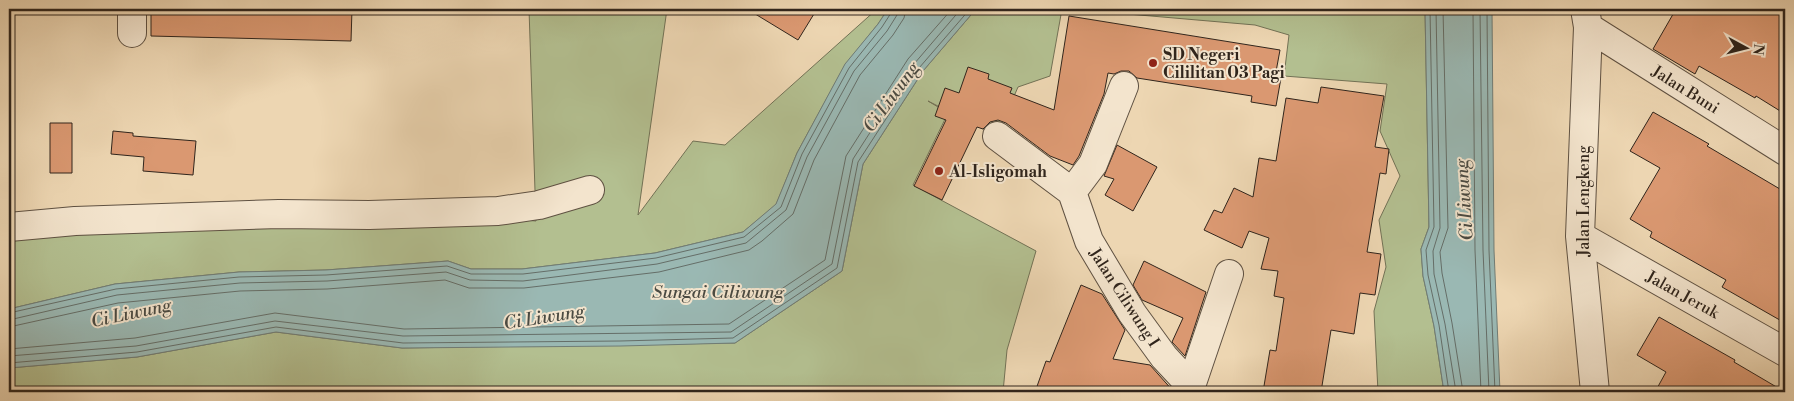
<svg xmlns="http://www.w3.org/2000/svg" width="1794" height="401" viewBox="0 0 1794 401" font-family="'Libre Bodoni',serif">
  <rect width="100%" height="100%" fill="#edd6b2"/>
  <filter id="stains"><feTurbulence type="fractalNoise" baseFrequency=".004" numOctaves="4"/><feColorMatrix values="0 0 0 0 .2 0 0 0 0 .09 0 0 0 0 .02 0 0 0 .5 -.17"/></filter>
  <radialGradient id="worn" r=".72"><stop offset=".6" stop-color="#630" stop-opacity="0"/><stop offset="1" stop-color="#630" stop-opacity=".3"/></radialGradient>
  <path fill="#b3bf90" stroke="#727256" d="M 529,9 L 667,9 L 638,215 L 693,141 L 725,145 L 877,9 L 888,9 L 878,24 L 845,65 L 797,153 L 776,205 L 743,232 L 655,253 L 522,269 L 471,269 L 448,261 L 326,270 L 239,272 L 115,284 L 9,309 L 9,227 L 439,213 L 536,221 Z
    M 976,9 L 1062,9 L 1050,76 L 1018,87 L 997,136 L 928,101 L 948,113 L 913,185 L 1036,251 L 1007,350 L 1003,392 L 9,392 L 9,368 L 137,357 L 276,332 L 402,348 L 735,343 L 842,271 L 863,164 L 923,71 Z
    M 1070,9 L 1425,9 L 1429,227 L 1421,249 L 1423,276 L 1434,326 L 1444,392 L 1378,392 L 1374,311 L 1386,267 L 1379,220 L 1400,176 L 1380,131 L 1387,84 L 1284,76 L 1289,35 L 1255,25 Z"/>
  <path fill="#9ab8b3" stroke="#707d77" d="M 888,9 L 976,9 L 923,71 L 863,164 L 842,271 L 735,343 L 621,346 L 402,348 L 276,332 L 137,357 L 9,368 L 9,309 L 115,284 L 239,272 L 326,270 L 448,261 L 471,269 L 522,269 L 655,253 L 743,232 L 776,204 L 797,153 L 845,64 L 878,24 Z
    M 1425,9 L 1492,9 L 1494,250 L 1500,392 L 1444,392 L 1434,326 L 1423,276 L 1421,249 L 1429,227 Z"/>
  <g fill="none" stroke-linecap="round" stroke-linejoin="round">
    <path stroke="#656e68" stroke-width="1" d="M 1430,9 L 1434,227 L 1426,250 L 1428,275 L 1439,325 L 1449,392
      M 1436,9 L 1440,228 L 1433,251 L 1434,274 L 1445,324 L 1456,392
      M 1443,9 L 1448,228 L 1440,252 L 1442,273 L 1452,323 L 1463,392
      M 1473,9 L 1475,250 L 1481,392
      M 1480,9 L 1483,250 L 1489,392
      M 1487,9 L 1489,250 L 1495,392
      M 9,313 L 116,289 L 239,277 L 326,275 L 447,266 L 471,274 L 523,274 L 656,258 L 744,237 L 781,207 L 802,154 L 849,68 L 882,27 L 891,13 L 892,9
      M 9,320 L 117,295 L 240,283 L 327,281 L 446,272 L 470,280 L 523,281 L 657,264 L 746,243 L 786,210 L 807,157 L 854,71 L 887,31 L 897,15 L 898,9
      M 9,327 L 118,303 L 240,291 L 327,289 L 445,280 L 469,288 L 524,288 L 659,272 L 749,250 L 762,241 L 793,214 L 814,160 L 860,75 L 893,35 L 904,18 L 906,9
      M 9,349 L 135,338 L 275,313 L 404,329 L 729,324 L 825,260 L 846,156 L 908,59 L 952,9
      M 9,356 L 136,346 L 275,321 L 403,336 L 731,332 L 832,264 L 853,159 L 914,64 L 961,9
      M 9,363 L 137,352 L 276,327 L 403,343 L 620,341 L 733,338 L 837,268 L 858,162 L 919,68 L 970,9"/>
  </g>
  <path fill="#da9871" stroke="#30251c" d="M 151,9 L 352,9 L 351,41 L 151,36 Z
    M 747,9 L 817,9 L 798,40 Z
    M 1676,9 L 1785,9 L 1785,114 L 1756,96 L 1755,98 L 1699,66 L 1695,74 L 1653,49 Z
    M 1069,16 L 1280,50 L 1275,77 L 1281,78 L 1276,106 L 1251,102 L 1252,96 L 1137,78 L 1129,71 L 1121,71 L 1114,74 L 1108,73 L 1104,94 L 1079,156 L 1073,165 L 1050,156 L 1006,123 L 998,120 L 990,122 L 983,129 L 977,127 L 942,200 L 914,186 L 946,120 L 935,116 L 945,88 L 959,93 L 968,67 L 989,74 L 988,79 L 1012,88 L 1010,93 L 1054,110 Z
    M 1321,87 L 1384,96 L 1375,147 L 1389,149 L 1386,174 L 1380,173 L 1367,252 L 1381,254 L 1375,295 L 1360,293 L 1354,334 L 1331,330 L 1321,392 L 1263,392 L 1270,350 L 1276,351 L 1284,298 L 1274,296 L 1278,271 L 1261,269 L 1269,238 L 1249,231 L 1242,248 L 1204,230 L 1214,210 L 1222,213 L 1234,188 L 1253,197 L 1259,158 L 1276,161 L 1286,98 L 1318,103 Z
    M 1653,112 L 1709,144 L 1707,146 L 1785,192 L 1785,323 L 1722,287 L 1726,280 L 1650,237 L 1652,232 L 1630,219 L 1660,168 L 1630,151 Z
    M 50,123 L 72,123 L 72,173 L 50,173 Z
    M 113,131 L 133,133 L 133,136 L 196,141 L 193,175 L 143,171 L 144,157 L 111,154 Z
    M 1117,145 L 1157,167 L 1133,211 L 1105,195 L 1114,179 L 1104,176 Z
    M 1144,261 L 1206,292 L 1185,356 L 1172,342 L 1183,318 L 1142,300 L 1133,285 Z
    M 1081,285 L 1102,294 L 1125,330 L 1113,359 L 1150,365 L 1174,392 L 1035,392 L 1046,361 L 1050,362 Z
    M 1659,317 L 1735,360 L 1734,362 L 1785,392 L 1655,392 L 1666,372 L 1637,355 Z"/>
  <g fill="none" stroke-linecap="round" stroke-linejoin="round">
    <defs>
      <path id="minor" d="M 132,9 L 132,33
        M 1585,9 L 1588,27 L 1580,236 L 1595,392
        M 1588,27 L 1785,151
        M 997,136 L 1072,192 L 1089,241 L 1132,313 L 1164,357 L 1191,386
        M 1072,192 L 1093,164 L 1124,86
        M 9,227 L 75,221 L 279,214 L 369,215 L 498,211 L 539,205 L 590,190
        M 1580,236 L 1785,352
        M 1189,392 L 1229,274"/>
    </defs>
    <use href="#minor" stroke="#5f5142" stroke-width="30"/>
    <use href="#minor" stroke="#f3e4cd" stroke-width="28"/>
  </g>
  <g fill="#8f2418" stroke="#f3e4cd" stroke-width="2">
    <circle cx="1153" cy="63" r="5"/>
    <circle cx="939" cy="171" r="5"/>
  </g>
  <g text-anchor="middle" stroke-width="4" stroke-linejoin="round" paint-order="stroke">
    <g font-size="16" font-weight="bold" fill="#30251c" stroke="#f3e4cd" text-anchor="start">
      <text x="1163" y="60">SD Negeri<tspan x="1163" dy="18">Cililitan 03 Pagi</tspan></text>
      <text x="949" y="177">Al-Isligomah</text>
    </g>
    <g font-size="16" fill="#30251c" stroke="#f3e4cd">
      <text transform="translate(1686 89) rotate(32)" y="6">Jalan Buni</text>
      <text transform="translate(1583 201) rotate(-90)" y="6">Jalan Lengkeng</text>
      <text transform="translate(1683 294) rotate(29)" y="6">Jalan Jeruk</text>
      <text transform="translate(1125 297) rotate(57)" y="6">Jalan Ciliwung I</text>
    </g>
    <g font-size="18" font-style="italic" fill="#4a4a42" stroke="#f3e4cd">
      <text transform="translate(891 97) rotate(-54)" y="6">Ci Liwung</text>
      <text transform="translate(1464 200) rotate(-94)" y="6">Ci Liwung</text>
      <text x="718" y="298">Sungai Ciliwung</text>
      <text transform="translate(131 313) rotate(-12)" y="6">Ci Liwung</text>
      <text transform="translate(544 317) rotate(-9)" y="6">Ci Liwung</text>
    </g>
  </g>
  <rect width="1794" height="401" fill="none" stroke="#edd6b2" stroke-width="30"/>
  <rect x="10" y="10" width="1774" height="381" fill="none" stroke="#30251c" stroke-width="2.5"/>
  <rect x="15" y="15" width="1764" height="371" fill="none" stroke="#30251c"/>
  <g transform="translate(1746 48) rotate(97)" stroke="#f3e4cd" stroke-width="4" paint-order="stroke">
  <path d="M0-4L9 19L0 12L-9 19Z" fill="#30251c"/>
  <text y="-8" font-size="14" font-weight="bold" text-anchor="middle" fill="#30251c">N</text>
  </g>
  <rect width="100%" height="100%" filter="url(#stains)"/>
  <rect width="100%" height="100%" fill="url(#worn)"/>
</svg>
